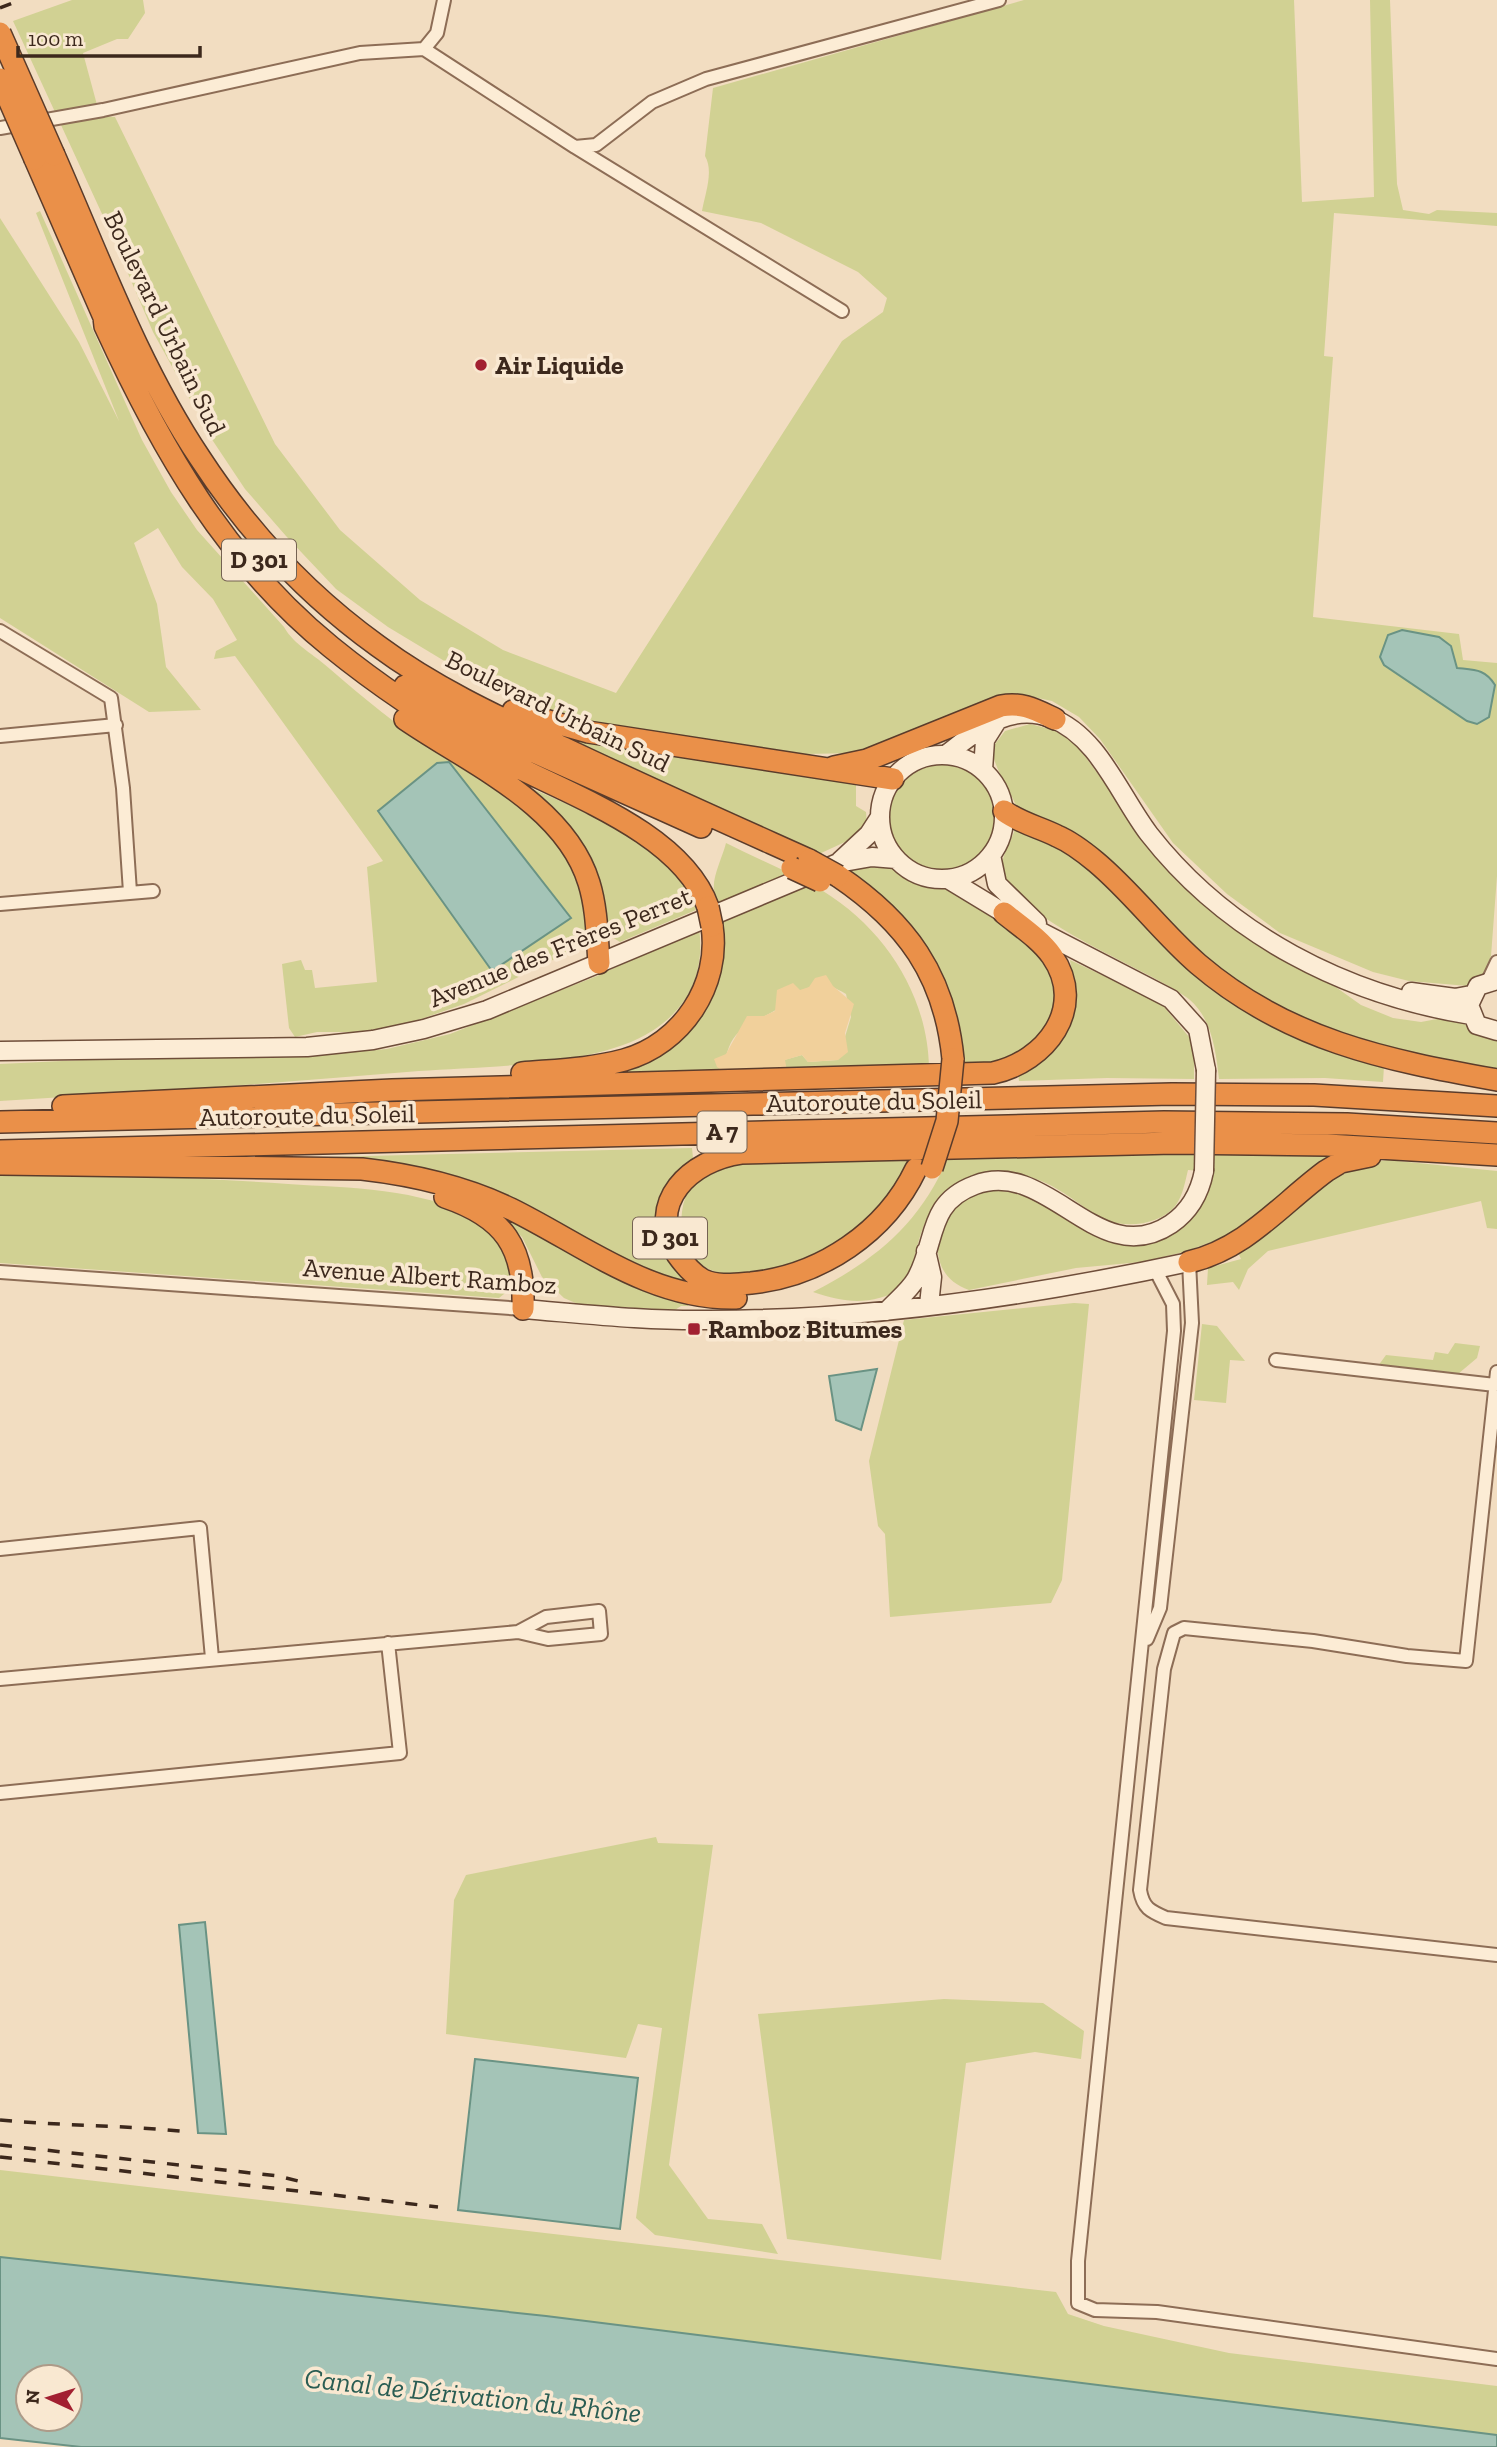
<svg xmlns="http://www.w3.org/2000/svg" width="1497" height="2447" viewBox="0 0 1497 2447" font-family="'Zilla Slab',serif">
  <rect width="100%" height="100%" fill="#f2ddc1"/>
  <path fill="#d1d193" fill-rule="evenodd" d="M 72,0 L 143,0 L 145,13 L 128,39 L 117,39 L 83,53 L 100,116 L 115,117 L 275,444 L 340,530 L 420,600 L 503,650 L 616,693 L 842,341 L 883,312 L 887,298 L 858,272 L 761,223 L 702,211 C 705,194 714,171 705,156 L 713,88 L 1024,0 L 1294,0 L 1302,202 L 1374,197 L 1370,0 L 1390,0 L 1397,184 L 1403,210 L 1429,214 L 1437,210 L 1497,213 L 1497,226 L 1334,213 L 1324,356 L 1333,357 L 1313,617 L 1459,634 L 1463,660 L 1497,663 L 1497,876 L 1491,956 L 1484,974 L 1468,986 L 1409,981 L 1373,972 L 1280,933 L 1227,894 L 1173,843 L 1100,739 L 1079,717 L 1052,701 L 1019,694 L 857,753 L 806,754 L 609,726 L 538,707 L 471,677 L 388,627 L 336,589 L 286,536 L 245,489 L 213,441 L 153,332 L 109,229 L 13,21 Z
    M 40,211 L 142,440 L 171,492 L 197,530 L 284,627 C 294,645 315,655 330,669 C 363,698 398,726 435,751 C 477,780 531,805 561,847 C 579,873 584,902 588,932 L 573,950 L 464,1004 L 407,1024 L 358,1032 L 317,1032 L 295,1037 L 289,1028 L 282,964 L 301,960 L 305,970 L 312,970 L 315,988 L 377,982 L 367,867 L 383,861 L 235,656 L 214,659 L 216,651 L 237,640 L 213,599 L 182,567 L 158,528 L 134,543 L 157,604 L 166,667 L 201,710 L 149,712 L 0,618 L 0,218 L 79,342 L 119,421 L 36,213 ZM 437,763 L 449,763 L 571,917 L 493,970 L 378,812 Z
    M 1030,724 L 1054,730 L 1076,744 L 1161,860 L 1213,911 L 1280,958 L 1330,983 L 1361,1005 L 1393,1018 L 1421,1022 L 1453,1016 L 1481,1036 L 1497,1038 L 1497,1071 L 1387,1051 L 1317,1029 L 1245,990 L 1017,808 C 1009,787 994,770 992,748 L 1005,731 Z
    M 567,733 L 856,784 L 856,806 L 866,812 L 867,825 L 858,836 L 819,854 L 563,736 Z
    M889 818a53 53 0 1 1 106 0a53 53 0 1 1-106 0Z
    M 509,778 C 570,808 675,840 696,910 L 620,942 L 607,934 L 598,884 Z
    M 1015,829 L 1055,843 L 1092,867 L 1209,980 L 1384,1066 L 1383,1082 L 1325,1078 L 1219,1079 C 1216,1052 1212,1019 1190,1000 C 1154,970 1000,916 1002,864 C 1003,854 1012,839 1015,829 Z
    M 726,843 C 758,859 792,873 823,891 C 885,929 928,996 929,1068 L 869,1071 L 786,1068 L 784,1060 L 802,1055 L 808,1062 L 838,1060 L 851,1017 L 846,994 C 811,972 801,995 774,1011 C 762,1018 746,1025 736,1035 C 728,1044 725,1059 723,1071 C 677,1070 632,1075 586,1074 C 601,1072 619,1072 634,1068 C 687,1053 723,995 724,942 C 724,923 718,908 714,890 C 712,877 723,856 726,843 Z
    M 888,863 L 904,878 L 930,887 L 953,889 L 1010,928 L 1051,968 L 1058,988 L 1050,1027 L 1019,1058 L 966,1068 C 946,975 930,927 848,871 Z
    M 699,928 C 705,971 690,1007 652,1031 C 596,1067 485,1066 419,1071 C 279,1083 140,1093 0,1101 L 0,1064 L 187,1055 L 317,1055 L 387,1049 L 450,1034 L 597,976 Z
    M 1070,960 L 1161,1003 L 1194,1043 L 1194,1079 L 1107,1078 L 1019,1081 L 1018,1073 C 1071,1047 1079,1017 1070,960 Z
    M 692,1148 L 693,1158 C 641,1196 650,1240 690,1281 L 688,1306 L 681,1306 L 675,1310 L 580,1305 L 564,1298 L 542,1277 L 522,1237 L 500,1217 L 490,1191 L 285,1158 Z
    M 1109,1152 L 1331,1153 L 1348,1165 L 1388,1160 L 1497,1171 L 1497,1229 L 1487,1228 L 1481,1201 L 1268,1251 L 1248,1269 L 1239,1290 L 1233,1282 L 1207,1285 L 1208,1268 L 1241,1259 L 1230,1235 L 1184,1252 L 1141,1262 L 1076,1268 L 969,1290 C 919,1273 935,1208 976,1194 C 1044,1171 1095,1275 1165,1237 C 1198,1219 1203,1205 1213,1172 L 1188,1170 C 1185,1182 1183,1195 1176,1205 C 1162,1224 1127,1229 1107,1220 C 1089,1213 1074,1198 1057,1189 C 1014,1164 966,1167 934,1208 C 917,1229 916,1263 905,1288 C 871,1305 848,1304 813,1292 C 875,1260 919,1225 948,1158 Z
    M 911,1157 C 879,1219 829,1263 757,1272 C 740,1274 727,1277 711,1270 C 672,1254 672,1187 710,1170 C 726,1164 746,1165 763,1163 C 812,1160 862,1159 911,1157 Z
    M 0,1173 C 96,1174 192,1177 288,1184 C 350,1188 420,1188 476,1218 C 501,1232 507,1253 515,1278 L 509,1290 L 499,1298 L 0,1263 Z
    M 1074,1303 L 1089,1304 L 1062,1580 L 1051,1603 L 890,1617 L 885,1534 L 878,1526 L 869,1461 L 904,1320 Z
    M 1202,1324 L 1217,1326 L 1245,1361 L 1230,1360 L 1226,1403 L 1194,1400 Z
    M 1455,1343 L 1480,1346 L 1477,1358 L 1458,1374 L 1378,1366 L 1386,1355 L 1433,1360 L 1435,1352 L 1448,1354 Z
    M 656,1837 L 658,1843 L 713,1845 L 669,2165 L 708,2219 L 762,2224 L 778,2254 L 655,2235 L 636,2218 L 662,2028 L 638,2024 L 626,2058 L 446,2034 L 454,1900 L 466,1875 Z
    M 944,1999 L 1043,2003 L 1084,2031 L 1081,2059 L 1035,2052 L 966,2063 L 941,2260 L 787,2239 L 758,2014 Z
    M 0,2170 L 1056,2292 L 1068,2314 L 1104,2326 L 1229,2353 L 1497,2386 L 1497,2435 L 546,2316 L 0,2257 Z"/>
  <path fill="#f1d09b" d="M 826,975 L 833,986 L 854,1004 L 845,1033 L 848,1052 L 838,1060 L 808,1062 L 802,1055 L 785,1060 L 787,1071 L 723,1071 L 717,1067 L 714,1059 L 726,1054 L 747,1016 L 764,1016 L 775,1011 L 777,990 L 793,983 L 800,990 L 809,987 L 815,978 Z"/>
  <path fill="#a4c4b7" stroke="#6a9384" stroke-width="2" fill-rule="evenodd" d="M 1402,630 L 1439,637 L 1451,646 L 1457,668 C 1475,670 1485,669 1495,685 L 1489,717 L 1477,724 L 1467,721 L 1384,665 L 1380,657 L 1388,635 Z
    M 449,762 L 571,918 L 492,971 L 378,811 L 437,763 Z
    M 877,1369 L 861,1430 L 836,1420 L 829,1376 Z
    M 205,1922 L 226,2134 L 198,2133 L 179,1925 Z
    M 475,2059 L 638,2078 L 620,2229 L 458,2210 Z
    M 0,2257 L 546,2316 L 1497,2435 L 1497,2447 L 81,2447 L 0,2438 ZM 28,2377 L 70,2377 L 70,2419 L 28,2419 Z"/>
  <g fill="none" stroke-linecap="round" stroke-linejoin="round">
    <defs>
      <path id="street" d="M 424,49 L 575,147 L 596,145 L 652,102 L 706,79 L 999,0
        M 424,49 L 437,33 L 444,0
        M 0,128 L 103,110 L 360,53 L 424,49
        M 575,147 L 842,311
        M 0,631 L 111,698 L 123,788 L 130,892
        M 0,736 L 116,725
        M 0,904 L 153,891
        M 1488,981 L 1497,962
        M 1155,1269 L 1173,1304 L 1174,1331 L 1078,2261 L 1078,2303 L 1095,2310 L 1157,2312 L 1497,2359
        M 0,1272 L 523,1309
        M 1276,1360 L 1495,1385
        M 1497,1372 L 1466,1661 L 1407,1656 L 1313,1641 L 1184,1628 L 1174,1633 L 1164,1669 L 1140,1890 C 1143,1908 1150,1911 1166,1918 L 1497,1955
        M 0,1549 L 200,1528 L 212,1658
        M 1147,1639 L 1160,1608 L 1192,1323 L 1189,1262
        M 0,1679 L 518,1632 L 548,1639 L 601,1634 L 599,1611 L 546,1617 L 518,1632
        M 0,1793 L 400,1753 L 388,1643"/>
      <path id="secondary" d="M 947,754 C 977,731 1009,702 1051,718 C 1098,735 1120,796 1149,834 C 1228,935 1346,995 1471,1015
        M880 817a62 62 0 1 1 124 0a62 62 0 1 1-124 0Z
        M 983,770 L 985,740 L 997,721
        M 991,855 L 997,884 L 1037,923
        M 840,861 L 869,834 L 880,817
        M 948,879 L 1004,913 L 1171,999 L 1198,1029 L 1206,1070
        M 1497,980 L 1478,986 L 1469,1005 L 1477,1025 L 1497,1031
        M 1411,992 L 1455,998 L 1471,995
        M 0,1051 L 307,1047 L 373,1040 L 424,1029 L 487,1010 L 838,863 L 872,857 L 896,859
        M 926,1251 L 932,1277 L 929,1305
        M 523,1309 C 585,1314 647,1321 709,1320 C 869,1320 1032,1296 1189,1262
        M 887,1311 C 896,1301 909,1291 916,1279 C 937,1242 926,1203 975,1185 C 1048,1157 1098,1273 1171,1224 C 1190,1211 1200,1192 1204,1171"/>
      <path id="highway" d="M 54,155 C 99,257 138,365 200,458 C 247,530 307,595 378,646 C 436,689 502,719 568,750 C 648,788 729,824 809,860
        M 35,159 L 104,317 L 105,326 C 161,448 225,561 331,647 C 379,686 430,720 484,750 C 554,790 680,828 708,907
        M 405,686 L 481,728 L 701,827
        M 513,711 L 588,732 L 893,779
        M 405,719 C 469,763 565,804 589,883 C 597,909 597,936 599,963
        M 834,767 L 867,760 L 1001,706 C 1023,702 1036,710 1055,719
        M 1004,811 C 1020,823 1039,827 1057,836 C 1071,842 1084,852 1096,862 C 1133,893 1162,933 1198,964 C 1287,1040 1385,1060 1497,1080
        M 838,876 C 906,922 945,975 953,1059
        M 522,1073 C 556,1070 591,1069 624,1060 C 682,1044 721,985 712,926
        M 63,1106 L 392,1090 L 993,1073 C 1045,1062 1088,1008 1052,956 C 1040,939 1020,926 1004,913
        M 0,1122 L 1172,1094 L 1314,1095 L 1497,1106
        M 0,1151 L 1164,1122 L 1347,1124 L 1497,1133
        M 1,1164 L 362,1169 C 415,1175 463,1186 511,1209 C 584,1245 651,1300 736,1298
        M 916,1169 C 886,1232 821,1276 751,1283 C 737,1284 717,1287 703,1280 C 692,1274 684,1264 677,1254 C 645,1202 691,1160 741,1153 L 1174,1143 L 1327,1145 L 1497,1155
        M 445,1197 C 504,1217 525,1247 523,1309
        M 1189,1262 C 1247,1248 1280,1205 1326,1171 L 1341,1162 L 1370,1156"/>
    </defs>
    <use href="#street" stroke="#8d6d56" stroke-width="16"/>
    <use href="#secondary" stroke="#6f4e3a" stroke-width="21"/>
    <use href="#highway" stroke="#5b3c2b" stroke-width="24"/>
    <use href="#street" stroke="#fcecd5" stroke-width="12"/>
    <use href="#secondary" stroke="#fcecd5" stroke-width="18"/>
    <use href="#highway" stroke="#ea9049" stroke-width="21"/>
    <path stroke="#3c281c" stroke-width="3.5" stroke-dasharray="12 12" stroke-linecap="butt" d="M 0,8 L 20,0
      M 0,2120 C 63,2126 125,2125 188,2132
      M 0,2145 L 278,2176 L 306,2183
      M 0,2157 L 438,2207"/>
    <defs>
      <path id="secondary-bridge" d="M 1204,1171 L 1206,1070"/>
      <path id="highway-bridge" d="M 0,33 L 54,155
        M 0,79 L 35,159
        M 809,860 L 838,876
        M 792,868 L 820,881
        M 708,907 L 712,926
        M 932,1168 L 947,1121 L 953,1059"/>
    </defs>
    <use href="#secondary-bridge" stroke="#6f4e3a" stroke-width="21" stroke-linecap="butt"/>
    <use href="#highway-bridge" stroke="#5b3c2b" stroke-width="24" stroke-linecap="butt"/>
    <use href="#secondary-bridge" stroke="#fcecd5" stroke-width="18"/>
    <use href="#highway-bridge" stroke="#ea9049" stroke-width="21"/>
  </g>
  <g fill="#a22031" stroke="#f9e8d1" stroke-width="2.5">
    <circle cx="481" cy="365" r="7"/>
    <rect x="687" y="1322" width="14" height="14" rx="3.5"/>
  </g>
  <g text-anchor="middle" stroke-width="7" stroke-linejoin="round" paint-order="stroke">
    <g fill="#f9e8d1" stroke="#756252" stroke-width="2">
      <rect x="222" y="539.5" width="74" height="41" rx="5"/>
      <rect x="697.5" y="1111.5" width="49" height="41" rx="5"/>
      <rect x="633" y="1217.5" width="74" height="41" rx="5"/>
    </g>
    <g font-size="24" font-weight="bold" fill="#3c281c">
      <text x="259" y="568">D 301</text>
      <text x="722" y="1140">A 7</text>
      <text x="670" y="1246">D 301</text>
    </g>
    <g font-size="26" fill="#3c281c" stroke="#f9e8d1">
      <text transform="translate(165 323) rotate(64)" y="9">Boulevard Urbain Sud</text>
      <text transform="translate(558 711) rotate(26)" y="9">Boulevard Urbain Sud</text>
      <text transform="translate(560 947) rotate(-22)" y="9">Avenue des Frères Perret</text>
      <text transform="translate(874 1101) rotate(-1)" y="9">Autoroute du Soleil</text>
      <text transform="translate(307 1115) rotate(-1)" y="9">Autoroute du Soleil</text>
      <text transform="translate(430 1276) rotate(4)" y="9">Avenue Albert Ramboz</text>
    </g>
    <g font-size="26" font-weight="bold" fill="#3c281c" stroke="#f9e8d1" text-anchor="start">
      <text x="495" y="374">Air Liquide</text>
      <text x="708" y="1338">Ramboz Bitumes</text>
    </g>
    <g font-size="28" font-style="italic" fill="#2a5d53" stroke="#f9e8d1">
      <text transform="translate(473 2395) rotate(6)" y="10">Canal de Dérivation du Rhône</text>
    </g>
  </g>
  <g transform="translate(49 2398) rotate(274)"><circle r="33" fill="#f9e8d1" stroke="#ad9b89" stroke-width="2"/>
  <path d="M0-5L12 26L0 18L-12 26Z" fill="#a22031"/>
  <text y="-10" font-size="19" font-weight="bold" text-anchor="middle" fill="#3c281c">N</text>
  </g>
  <path d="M18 46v10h182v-10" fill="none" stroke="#3c281c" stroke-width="3.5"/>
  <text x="28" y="46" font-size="21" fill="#3c281c" stroke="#f9e8d1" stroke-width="5" paint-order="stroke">100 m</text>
</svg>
